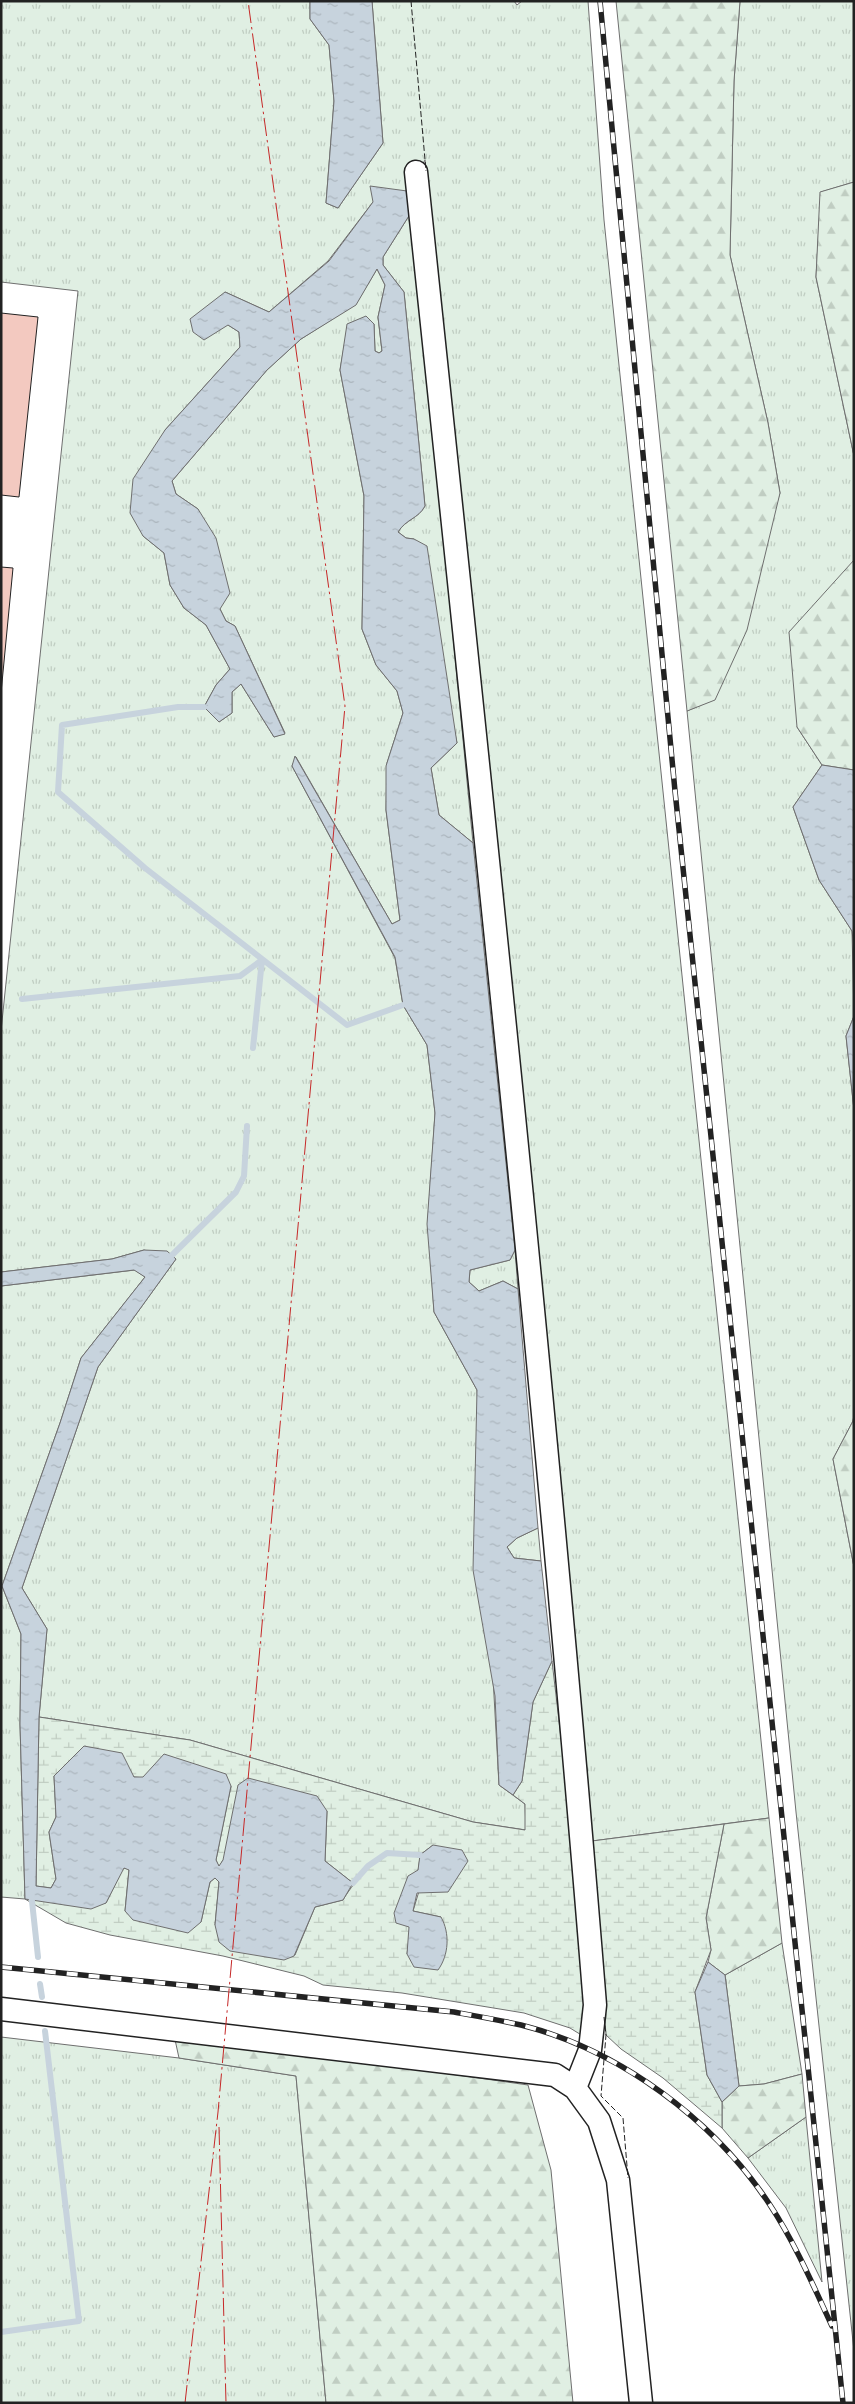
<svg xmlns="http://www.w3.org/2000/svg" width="855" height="2404" viewBox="0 0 855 2404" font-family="Jost,sans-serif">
  <defs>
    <pattern id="grass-tufts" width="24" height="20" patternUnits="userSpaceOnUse" patternTransform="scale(1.25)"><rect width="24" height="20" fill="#e0efe3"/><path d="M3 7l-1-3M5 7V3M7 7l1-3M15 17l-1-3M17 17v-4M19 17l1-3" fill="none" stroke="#c0cdc2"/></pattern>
    <pattern id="forest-firs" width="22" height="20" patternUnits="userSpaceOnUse" patternTransform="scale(1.25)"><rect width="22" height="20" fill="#e0efe3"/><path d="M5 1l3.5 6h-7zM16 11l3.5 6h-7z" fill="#c0cdc2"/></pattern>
    <pattern id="wetland-marsh" width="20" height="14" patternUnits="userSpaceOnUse" patternTransform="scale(1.25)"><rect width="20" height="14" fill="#e0efe3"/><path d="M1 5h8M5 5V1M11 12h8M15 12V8" fill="none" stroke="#c0cdc2"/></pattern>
    <pattern id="water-ripples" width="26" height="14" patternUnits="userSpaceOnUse" patternTransform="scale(1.25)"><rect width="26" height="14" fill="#c7d3dd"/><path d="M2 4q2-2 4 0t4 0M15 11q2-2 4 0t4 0" fill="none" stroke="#abb5bd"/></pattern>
  </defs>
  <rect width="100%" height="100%" fill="#fff"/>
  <path fill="url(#grass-tufts)" stroke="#6f6f6f" d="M 1,1 L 310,1 L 310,19 L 329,45 L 334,101 L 326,203 L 338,208 L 383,143 L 372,1 L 514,1 L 517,5 L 522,1 L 588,1 L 604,220 L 769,1818 L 592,1841 L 587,1770 L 425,160 L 407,191 L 373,202 L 328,261 L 269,312 L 225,292 L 228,325 L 239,332 L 240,347 L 165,430 L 143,536 L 164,553 L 170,585 L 184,608 L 206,625 L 230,669 L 216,685 L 204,707 L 219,722 L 232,713 L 232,692 L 241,684 L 274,737 L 285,733 L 235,626 L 226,621 L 220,609 L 198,509 L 176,494 L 172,481 L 267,370 L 301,339 L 356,304 L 377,269 L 385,285 L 378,317 L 382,351 L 379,353 L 375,351 L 374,324 L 366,317 L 348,324 L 340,370 L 364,496 L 362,629 L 376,665 L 397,691 L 403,713 L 387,763 L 386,810 L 400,920 L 392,924 L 296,757 L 292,766 L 395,958 L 403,1005 L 427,1045 L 435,1113 L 428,1220 L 434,1312 L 477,1390 L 499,1785 L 525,1804 L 526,1830 L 473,1822 L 190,1740 L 39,1717 L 47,1629 L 22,1588 L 98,1367 L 176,1259 L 144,1250 L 112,1259 L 1,1272 L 1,1031 L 78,291 L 1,282 Z
    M 740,1 L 854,1 L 854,182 L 821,192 L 816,277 L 854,456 L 854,560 L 797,727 L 822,765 L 793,807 L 819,880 L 852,931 L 854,1016 L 846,1036 L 854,1110 L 854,1415 L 853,1421 L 833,1459 L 854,1567 L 854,2351 L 796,1812 L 687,711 L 715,699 L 780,493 L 768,423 L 730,255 L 734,81 Z
    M 412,211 L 473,843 L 439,815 L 431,768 L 457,743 L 414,539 L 406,538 L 398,532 C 406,519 418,519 425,506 L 404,292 L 383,265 L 383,257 Z
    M 515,1250 L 518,1289 L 503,1281 L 479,1291 L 469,1282 L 470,1270 L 510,1260 Z
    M 135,1270 L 145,1277 L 81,1358 L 60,1423 L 2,1586 L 21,1634 L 20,1724 L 25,1899 L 1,1897 L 1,1286 Z
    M 538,1528 L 541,1561 L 514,1558 L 507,1547 L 517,1538 Z
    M 782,1943 L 802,2074 L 764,2084 L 739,2086 L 725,1975 Z
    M 1,2037 L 179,2058 L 296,2076 L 326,2403 L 1,2403 Z
    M 806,2117 L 806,2118 L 822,2282 L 786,2208 L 748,2158 Z"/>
  <path fill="url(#forest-firs)" stroke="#6f6f6f" d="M 616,1 L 740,1 L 734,81 L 730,255 L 768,423 L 780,493 L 747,630 L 715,700 L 687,711 Z
    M 854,182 L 854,456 L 816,277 L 820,192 Z
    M 854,560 L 854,770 L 822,765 L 797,727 L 789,632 Z
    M 854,1415 L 854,1567 L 833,1459 L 853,1421 Z
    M 769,1818 L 782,1943 L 725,1975 L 708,1962 L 711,1950 L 706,1918 L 724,1824 Z
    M 174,2035 L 528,2085 L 551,2170 L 573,2403 L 326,2403 L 296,2076 L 179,2058 Z
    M 802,2074 L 806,2117 L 748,2158 L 722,2128 L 722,2102 L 739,2086 L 764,2084 Z"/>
  <path fill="url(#wetland-marsh)" stroke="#6f6f6f" d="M 552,1661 L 572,1833 L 585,2002 L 583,2036 L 570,2028 L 524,2013 L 402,1993 L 323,1985 L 304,1976 L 223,1956 L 110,1935 L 66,1923 L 25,1899 L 106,1903 L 123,1868 L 129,1869 L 125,1911 L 201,1922 L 210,1882 L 215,1878 L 219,1882 L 215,1925 L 295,1955 L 315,1907 L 343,1900 C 351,1886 372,1860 388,1855 C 396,1852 411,1856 420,1857 L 407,1954 L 441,1917 L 413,1911 L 433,1845 L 420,1855 L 387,1853 L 368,1866 L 353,1883 L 325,1861 L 327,1811 L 223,1860 L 219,1867 L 216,1860 L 231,1786 L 134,1777 L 85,1746 L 54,1776 L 56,1817 L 49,1832 L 56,1879 L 51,1888 L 36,1886 L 39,1717 L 190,1740 L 473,1822 L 525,1830 L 525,1804 L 513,1795 L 522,1781 L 533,1702 Z
    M 724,1824 L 706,1918 L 711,1950 L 695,1992 L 707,2075 L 722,2102 L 722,2128 L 663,2078 L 621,2049 L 606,2035 L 592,1841 Z"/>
  <path fill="url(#water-ripples)" stroke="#6f6f6f" d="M 310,1 L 372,1 L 383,143 L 338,208 L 326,203 L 334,101 L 329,45 L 310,19 Z
    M 370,186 L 407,191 L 412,211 L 383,257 L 383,265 L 404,292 L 425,506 C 418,519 406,519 398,532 L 406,538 L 414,539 L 427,546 L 457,743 L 431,768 L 439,815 L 473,843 L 515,1250 L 510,1260 L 470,1270 L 469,1282 L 479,1291 L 503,1281 L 518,1289 L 538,1528 L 517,1538 L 507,1547 L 514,1558 L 541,1561 L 552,1661 L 533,1702 L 522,1781 L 513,1795 L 499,1785 L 495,1696 L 473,1570 L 477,1390 L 434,1312 L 427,1224 L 435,1113 L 427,1045 L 403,1005 L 395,957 L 292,766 L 295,756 L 392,924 L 400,920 L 386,810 L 386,766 L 403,713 L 397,691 L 376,665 L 362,629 L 364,496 L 340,370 L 347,324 L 366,316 L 374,324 L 375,351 L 379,353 L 382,351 L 378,317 L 385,285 L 377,269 L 356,305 L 301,339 L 267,370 L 172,481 L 176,494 L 198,509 L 216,538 L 230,593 L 220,609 L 226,621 L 235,626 L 285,734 L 274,737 L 241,684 L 232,692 L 232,713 L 219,722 L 204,707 L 216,685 L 230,669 L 206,625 L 184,608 L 170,585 L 164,553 L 143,536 L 130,513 L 133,479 L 165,430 L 240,347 L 239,332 L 228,325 L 204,340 L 193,332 L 190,319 L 225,292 L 269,312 L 329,261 L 373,202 Z
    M 822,765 L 854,770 L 854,948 L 852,931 L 819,880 L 793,807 Z
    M 854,1016 L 854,1110 L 846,1036 Z
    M 144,1250 L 167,1251 L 176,1259 L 98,1367 L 22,1588 L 47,1629 L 39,1717 L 36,1886 L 51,1888 L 56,1879 L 49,1832 L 56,1817 L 54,1776 L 84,1746 L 122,1753 L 134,1777 L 143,1777 L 164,1754 L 226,1774 L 231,1786 L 216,1860 L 219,1866 L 223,1860 L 238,1785 L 248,1778 L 317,1796 L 327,1811 L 325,1861 L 353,1883 L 343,1900 L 315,1907 L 294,1956 L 284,1960 L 230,1951 L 219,1942 L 215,1925 L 219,1882 L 215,1878 L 210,1882 L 201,1922 L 188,1933 L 133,1920 L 125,1911 L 129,1870 L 124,1868 L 106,1903 L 91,1909 L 25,1899 L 20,1724 L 21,1634 L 2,1586 L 60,1423 L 81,1358 L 145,1277 L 134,1270 L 1,1286 L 1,1272 L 112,1259 Z
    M 433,1845 L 462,1850 L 468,1861 L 448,1892 L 417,1893 L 413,1911 L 441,1917 C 450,1933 449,1955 438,1970 L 414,1967 L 407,1954 L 409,1927 L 396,1923 L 394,1913 L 408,1876 L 418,1870 L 420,1855 Z
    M 708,1962 L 725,1975 L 739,2086 L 722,2102 L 707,2075 L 695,1992 Z"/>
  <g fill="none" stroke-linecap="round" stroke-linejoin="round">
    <path stroke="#c7d3dd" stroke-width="6" d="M 204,707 L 178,707 L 62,725 L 58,792 L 145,868 L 347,1025 L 403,1005
      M 22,999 L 240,976 L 262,960 L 253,1048
      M 166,1261 L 236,1192 L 244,1176 L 247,1126
      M 353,1883 L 368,1866 L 387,1853 L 420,1855
      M 31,1892 L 38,1957
      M 40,1984 L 42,1997
      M 1,2332 L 79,2321 L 45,2031"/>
  </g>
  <path fill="#f3c9c0" stroke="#222" d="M 1,313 L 38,317 L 19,497 L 1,495 Z
    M 1,567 L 13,568 L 1,693 Z"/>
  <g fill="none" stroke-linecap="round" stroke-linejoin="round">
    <defs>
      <path id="minor" d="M 416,172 C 480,782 546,1393 595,2005 L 590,2050 L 575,2088
        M 1,2009 L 555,2075 L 575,2088 L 599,2121 L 618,2180 L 641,2403"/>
    </defs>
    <use href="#minor" stroke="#222" stroke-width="25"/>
    <use href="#minor" stroke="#fff" stroke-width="22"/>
    <defs>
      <path id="rail" d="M 600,1 L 675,791 L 843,2403
        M 1,1967 L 454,2012 C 476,2016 499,2020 521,2025 C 620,2050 714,2120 770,2205 C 795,2243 813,2285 832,2326"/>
    </defs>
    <use href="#rail" stroke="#222" stroke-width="5.5"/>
    <use href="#rail" stroke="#fff" stroke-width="4" stroke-dasharray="11" stroke-linecap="butt"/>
    <path stroke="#222" stroke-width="1" stroke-dasharray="6 2.5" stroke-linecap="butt" d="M 411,1 L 426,171
      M 604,2017 L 606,2035 L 601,2096 L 623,2118 L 628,2178"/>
    <path stroke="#c62828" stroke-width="1" stroke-dasharray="18 4 2.5 4" stroke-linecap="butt" d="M 219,2127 L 226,2403
      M 185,2403 L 218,2112 L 345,706 L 248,1"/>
  </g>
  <rect width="855" height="2404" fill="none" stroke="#222222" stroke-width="5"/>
</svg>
